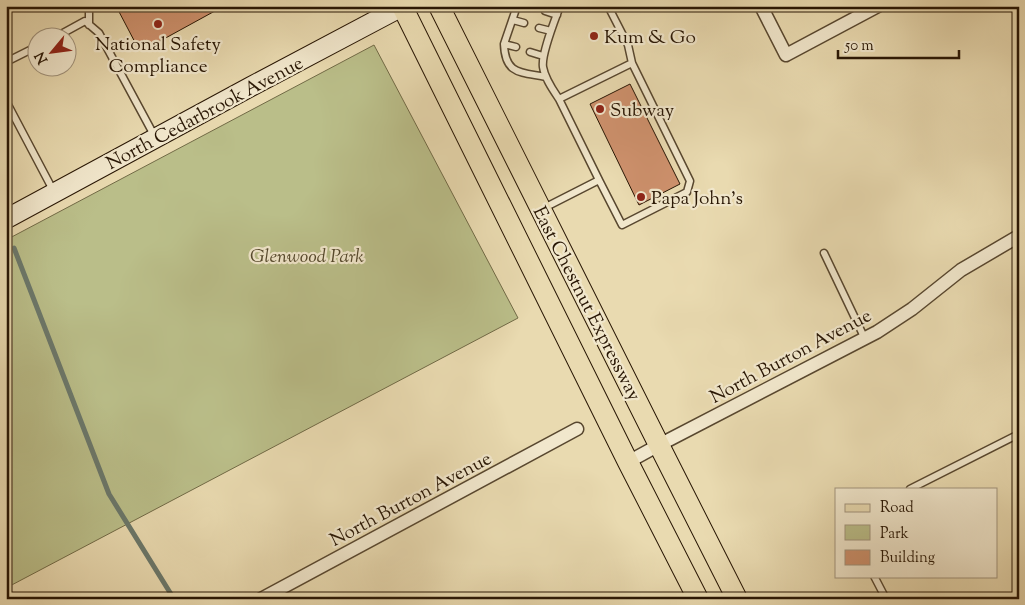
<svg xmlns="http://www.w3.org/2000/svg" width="1025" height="605" viewBox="0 0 1025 605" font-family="'Sorts Mill Goudy',serif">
  <rect width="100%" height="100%" fill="#e9dab0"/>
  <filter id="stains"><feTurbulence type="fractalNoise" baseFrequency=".004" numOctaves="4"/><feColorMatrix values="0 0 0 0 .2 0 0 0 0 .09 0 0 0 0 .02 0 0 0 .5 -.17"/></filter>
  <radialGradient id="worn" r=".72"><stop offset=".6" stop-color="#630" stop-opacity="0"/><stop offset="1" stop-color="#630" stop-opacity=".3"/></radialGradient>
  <path fill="#babe89" stroke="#716a46" d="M 374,45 L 518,318 L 6,588 L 6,240 Z"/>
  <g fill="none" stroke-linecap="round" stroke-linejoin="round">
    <path stroke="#6b786b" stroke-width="5" d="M 14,248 L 109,494 L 174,599"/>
  </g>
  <path fill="#ce916d" stroke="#281604" d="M 116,6 L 224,6 L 151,46 L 149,42 L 138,48 Z
    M 630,84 L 680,184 L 639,205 L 590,104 Z"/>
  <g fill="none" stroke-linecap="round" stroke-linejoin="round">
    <defs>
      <path id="lane" d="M 86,6 L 89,11 L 89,25
        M 545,11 L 557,15
        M 513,20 L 524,23
        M 539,28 L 551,31
        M 54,38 L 85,21 L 99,33 L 155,137
        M 504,44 C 505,75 521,72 546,77
        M 516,47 L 504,44 L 517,6
        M 530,52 L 543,56
        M 6,62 L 38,46
        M 559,99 C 553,90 545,79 543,67 C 541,54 555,20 560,6
        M 6,101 L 54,192
        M 599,180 L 559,99 L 632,63
        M 542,209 L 599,180 L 622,225 L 687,192 L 690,181 L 632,63 L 628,45 L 608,6
        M 824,253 L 865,339
        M 910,489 L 1019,434
        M 874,576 L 886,599"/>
      <path id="street" d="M 761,6 L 786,55 L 878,6
        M 628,462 L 659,445 L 877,332 L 912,309 L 961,270 L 1019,236
        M 261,599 L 577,429"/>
      <path id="secondary" d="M 6,219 L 250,87 L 403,6"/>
      <path id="primary" d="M 402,6 L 628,462 L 698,599
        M 439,6 L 659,445 L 737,599"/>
    </defs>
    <use href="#lane" stroke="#58472f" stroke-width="9"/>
    <use href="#street" stroke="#58472f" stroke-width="15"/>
    <use href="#secondary" stroke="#281604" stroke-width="21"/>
    <use href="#primary" stroke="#281604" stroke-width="22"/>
    <use href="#lane" stroke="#f1e7cc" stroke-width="6"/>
    <use href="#street" stroke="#f1e7cc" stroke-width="12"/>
    <use href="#secondary" stroke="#f1e7cc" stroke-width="19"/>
    <use href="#primary" stroke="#e9dab0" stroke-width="20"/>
  </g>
  <g fill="#8f2418" stroke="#f1e7cc" stroke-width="2">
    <circle cx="158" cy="24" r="5"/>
    <circle cx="594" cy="36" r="5"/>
    <circle cx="600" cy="109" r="5"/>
    <circle cx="641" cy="197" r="5"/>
  </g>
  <g text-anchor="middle" stroke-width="4.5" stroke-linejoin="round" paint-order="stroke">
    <g font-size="19" fill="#281604" stroke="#f1e7cc" text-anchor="start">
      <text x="604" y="43">Kum &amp; Go</text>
      <text x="158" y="50" text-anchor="middle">National Safety<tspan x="158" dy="22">Compliance</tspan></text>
      <text x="610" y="116">Subway</text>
      <text x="651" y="204">Papa John's</text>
    </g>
    <g font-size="19" fill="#281604" stroke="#f1e7cc">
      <text transform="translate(204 112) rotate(-28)" y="7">North Cedarbrook Avenue</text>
      <text transform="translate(588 303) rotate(63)" y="7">East Chestnut Expressway</text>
      <text transform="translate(790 355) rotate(-28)" y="7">North Burton Avenue</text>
      <text transform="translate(410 498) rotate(-28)" y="7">North Burton Avenue</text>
    </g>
    <g font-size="19" font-style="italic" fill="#54482c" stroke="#f1e7cc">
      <text x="307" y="262">Glenwood Park</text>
    </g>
  </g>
  <rect width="1025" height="605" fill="none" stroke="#e9dab0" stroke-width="25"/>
  <rect x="8" y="8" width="1010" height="590" fill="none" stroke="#281604" stroke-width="2.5"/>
  <rect x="12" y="12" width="1000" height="580" fill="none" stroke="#281604"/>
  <rect x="835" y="488" width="162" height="90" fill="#f1e7cc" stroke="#a1937c"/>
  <rect x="845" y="504" width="25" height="8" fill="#e9dab0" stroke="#a1937c"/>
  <text x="880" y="512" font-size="15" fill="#281604">Road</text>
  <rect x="845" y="525" width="25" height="15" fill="#babe89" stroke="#a1937c"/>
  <text x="880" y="538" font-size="15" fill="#281604">Park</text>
  <rect x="845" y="550" width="25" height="15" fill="#ce916d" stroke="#a1937c"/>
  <text x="880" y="562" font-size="15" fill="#281604">Building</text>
  <g transform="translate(52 52) rotate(241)"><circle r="24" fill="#f1e7cc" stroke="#a1937c"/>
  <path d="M0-4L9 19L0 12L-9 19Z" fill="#8f2418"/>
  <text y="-8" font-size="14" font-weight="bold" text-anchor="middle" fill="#281604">N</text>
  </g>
  <path d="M838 50v8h121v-8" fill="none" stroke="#281604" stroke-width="2.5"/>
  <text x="845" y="50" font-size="15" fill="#281604" stroke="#f1e7cc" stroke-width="4" paint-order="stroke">50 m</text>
  <rect width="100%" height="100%" filter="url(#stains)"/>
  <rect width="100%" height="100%" fill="url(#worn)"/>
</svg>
